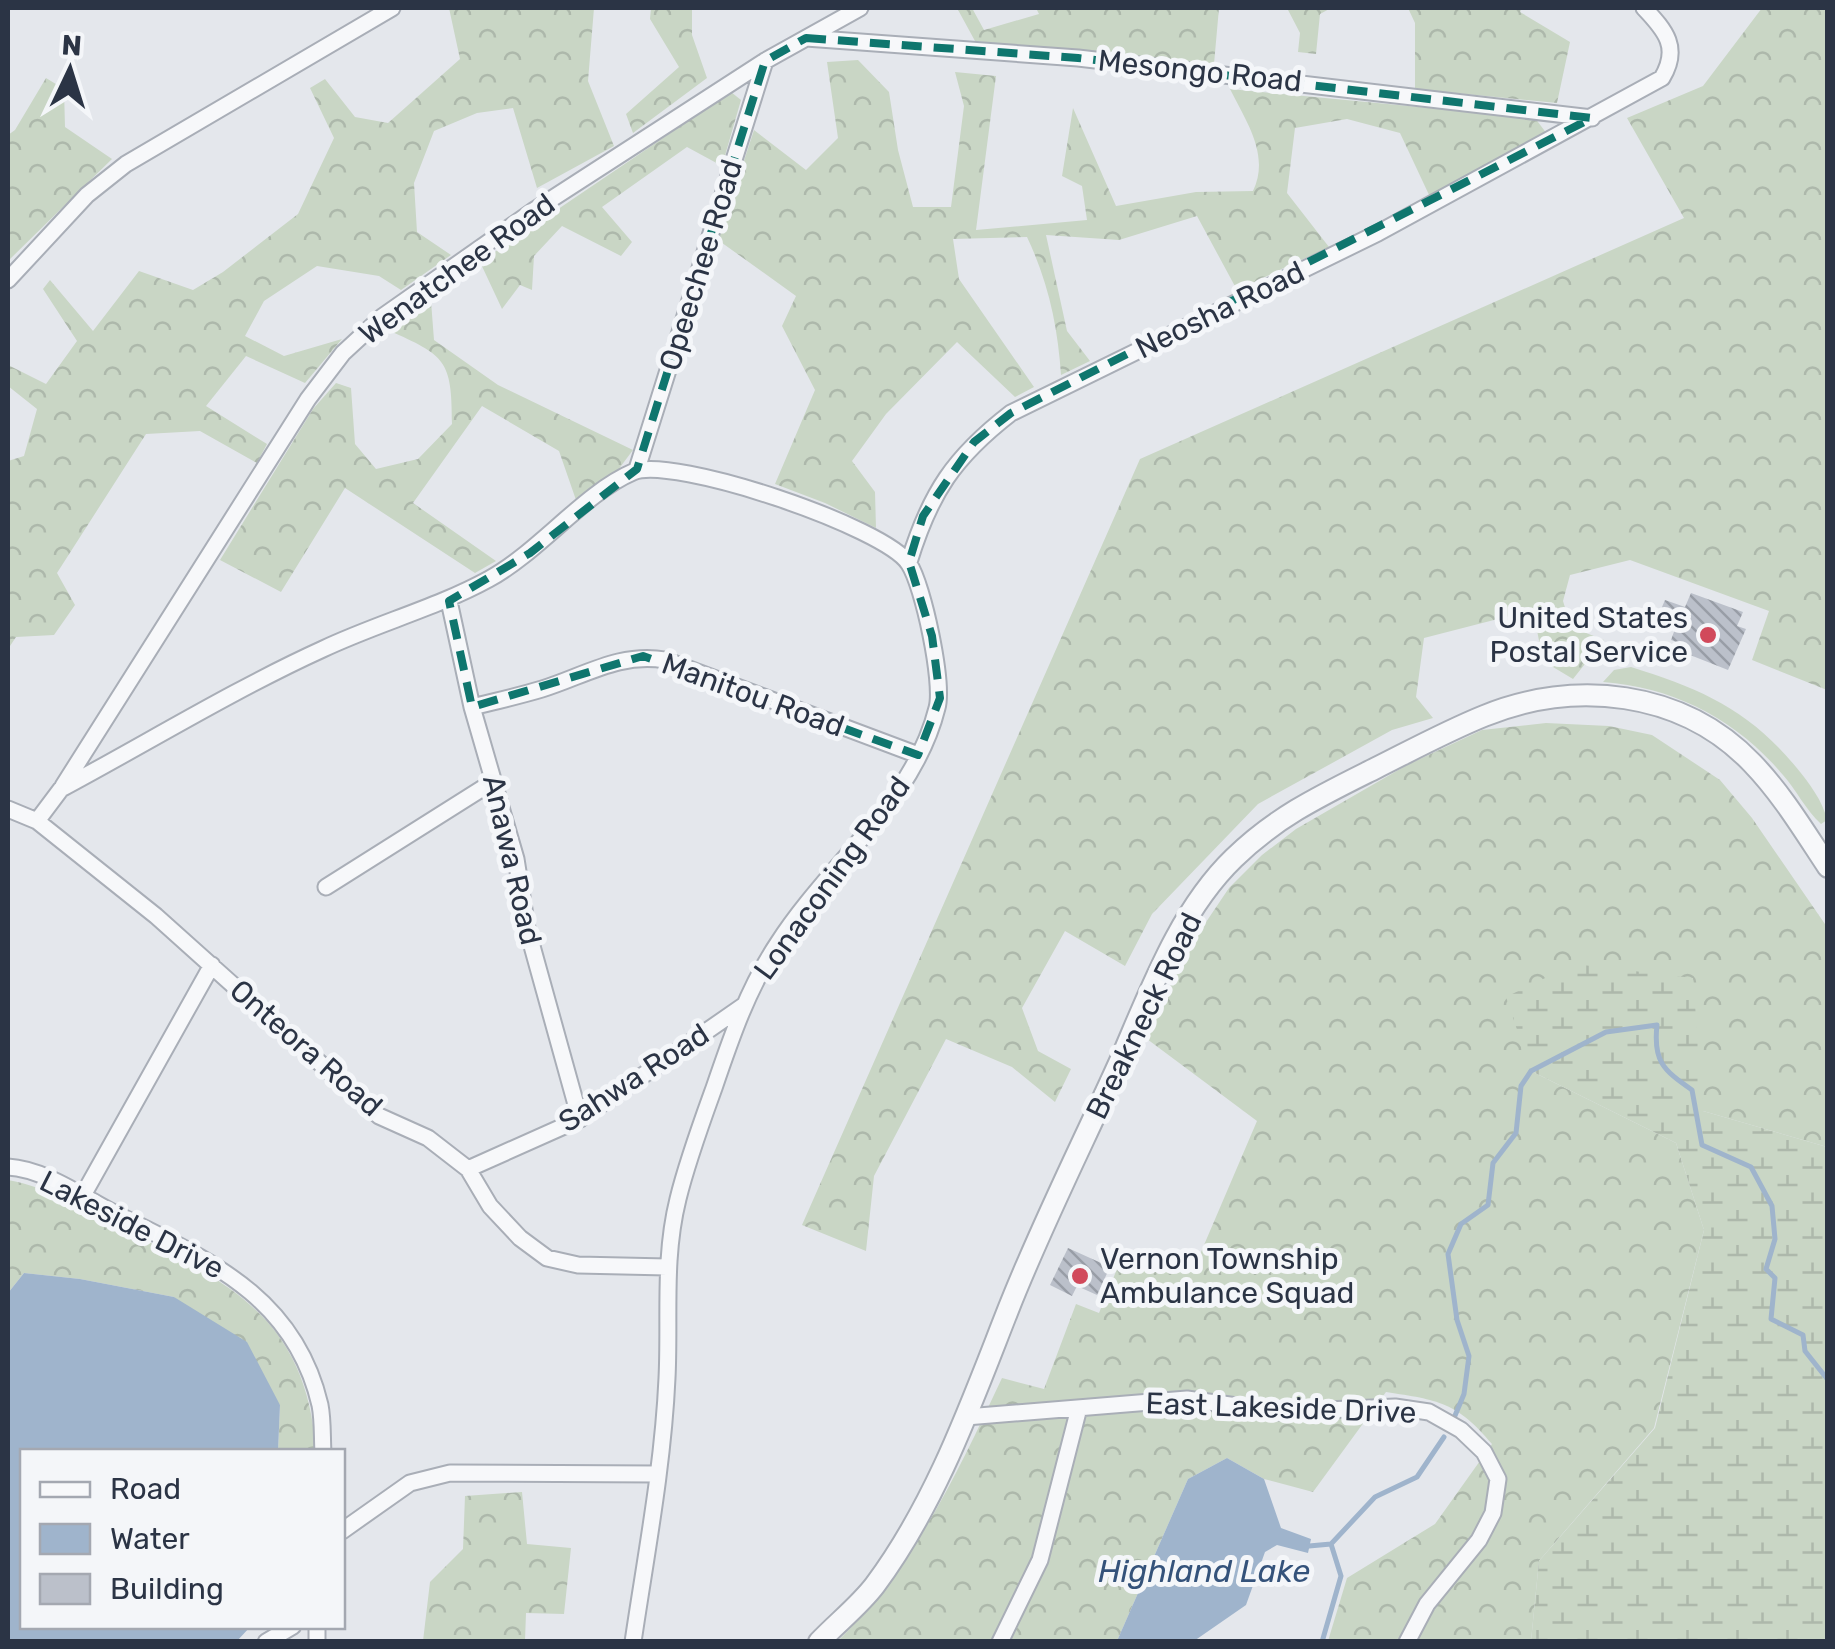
<svg xmlns="http://www.w3.org/2000/svg" width="1835" height="1649" viewBox="0 0 1835 1649" font-family="Rubik,sans-serif">
  <defs>
    <pattern id="forest-crowns" width="20" height="18" patternUnits="userSpaceOnUse" patternTransform="scale(2.5)"><rect width="20" height="18" fill="#c9d6c5"/><path d="M2 6a3 3 0 1 1 6 0M12 15a3 3 0 1 1 6 0" fill="none" stroke="#adb8ab"/></pattern>
    <pattern id="wetland-marsh" width="20" height="14" patternUnits="userSpaceOnUse" patternTransform="scale(2.5)"><rect width="20" height="14" fill="#c9d6c5"/><path d="M1 5h8M5 5V1M11 12h8M15 12V8" fill="none" stroke="#adb8ab"/></pattern>
    <pattern id="building-back-hatch" width="6" height="6" patternUnits="userSpaceOnUse" patternTransform="scale(2.5)"><rect width="6" height="6" fill="#bbc0ca"/><path d="M-1 5l2 2M0 0l6 6M5-1l2 2" fill="none" stroke="#989da6"/></pattern>
  </defs>
  <rect width="100%" height="100%" fill="#e4e7ec"/>
  <path fill="#c9d6c5" d="M 1631,667 C 1701,689 1748,709 1796,767 C 1809,783 1823,801 1827,820 L 1821,824 C 1805,809 1797,791 1783,775 C 1737,720 1674,687 1603,682 L 1614,670 Z"/>
  <path fill="url(#forest-crowns)" d="M 449,8 L 594,8 L 588,81 L 614,146 L 537,188 L 513,108 L 477,113 L 434,131 L 414,183 L 417,232 L 451,255 L 401,290 L 379,276 L 317,266 L 264,301 L 245,336 L 284,356 L 342,339 L 305,383 L 246,356 L 206,406 L 267,444 L 257,463 L 200,431 L 146,434 L 57,573 L 75,605 L 54,635 L 16,637 L 8,649 L 8,461 L 24,456 L 37,409 L 8,386 L 8,365 L 46,384 L 77,341 L 43,289 L 50,280 L 93,331 L 139,271 L 193,290 L 223,272 L 298,214 L 334,138 L 310,88 L 325,79 L 355,117 L 388,123 L 460,59 Z
    M 651,8 L 692,8 L 692,35 L 707,78 L 633,133 L 626,114 L 679,67 L 650,19 Z
    M 957,8 L 972,8 L 984,30 L 1039,14 L 1036,8 L 1219,8 L 1214,64 L 975,41 Z
    M 1287,8 L 1331,8 L 1320,14 L 1316,54 L 1298,52 L 1300,33 Z
    M 1408,8 L 1522,8 L 1520,12 L 1570,42 L 1557,103 L 1415,89 L 1415,23 Z
    M 1762,8 L 1827,8 L 1827,690 L 1752,660 L 1769,611 L 1630,560 L 1570,575 L 1563,601 L 1571,627 L 1604,640 L 1573,679 L 1543,661 L 1533,610 L 1424,638 L 1416,697 L 1433,718 L 1392,730 L 1258,804 L 1152,914 L 1125,966 L 1065,931 L 1022,1008 L 1038,1051 L 1071,1069 L 1055,1102 L 1012,1067 L 946,1039 L 874,1176 L 866,1251 L 802,1225 L 1140,459 L 1684,218 L 1627,118 L 1703,86 Z
    M 858,60 L 889,92 L 898,150 L 913,207 L 951,207 L 964,106 L 955,72 L 996,76 L 976,230 L 1087,220 L 1082,186 L 1062,176 L 1073,108 L 1116,206 L 1196,192 L 1253,191 C 1270,155 1247,123 1230,89 L 1535,118 L 1547,134 L 1430,197 L 1400,133 L 1347,119 L 1295,128 L 1287,193 L 1329,247 L 1237,290 L 1197,216 L 1119,240 L 1046,235 L 1067,331 L 1090,361 L 1061,375 C 1058,327 1048,281 1027,237 L 953,239 L 959,279 L 1034,387 L 1015,397 L 957,342 L 886,414 L 852,461 L 875,492 L 876,528 L 825,503 L 775,484 L 815,390 L 782,326 L 796,296 L 718,240 L 754,130 L 806,170 L 838,138 L 827,62 Z
    M 46,78 L 64,89 L 65,127 L 112,159 L 8,261 L 8,135 L 15,130 Z
    M 731,92 L 741,100 L 722,166 L 687,147 L 602,207 L 632,242 L 621,256 L 562,226 L 534,256 L 532,290 L 520,285 L 502,309 L 480,262 Z
    M 431,301 L 434,340 L 498,385 L 633,450 L 618,470 L 576,500 L 559,451 L 482,406 L 413,503 L 496,561 L 475,573 L 345,488 L 281,592 L 220,560 L 313,409 L 336,383 L 351,388 L 355,444 L 376,469 L 418,459 L 452,424 C 452,360 446,356 388,330 L 400,319 Z
    M 1546,723 L 1609,726 L 1652,735 L 1720,780 L 1752,818 L 1827,927 L 1827,1147 L 1703,1111 L 1531,1071 L 1676,1143 L 1704,1230 L 1654,1428 L 1539,1561 L 1531,1641 L 1328,1641 L 1347,1578 L 1435,1524 L 1492,1444 C 1457,1402 1438,1400 1386,1392 L 1313,1492 L 1264,1479 L 1227,1458 L 1188,1479 L 1117,1641 L 837,1642 C 914,1566 957,1474 1002,1378 L 1044,1389 L 1076,1304 L 1099,1313 L 1117,1269 L 1198,1259 L 1257,1121 L 1147,1039 L 1176,973 L 1200,931 L 1229,888 L 1262,855 L 1296,829 L 1407,765 L 1482,730 Z
    M 8,1180 C 48,1187 84,1209 121,1228 C 230,1283 306,1317 316,1451 L 278,1451 L 280,1405 L 174,1297 L 80,1279 L 24,1273 L 8,1293 Z
    M 522,1492 L 527,1544 L 571,1548 L 564,1614 L 526,1613 L 525,1641 L 423,1641 L 430,1582 L 463,1549 L 465,1496 Z"/>
  <path fill="url(#wetland-marsh)" d="M 1574,964 L 1693,978 L 1703,1111 L 1827,1147 L 1828,1638 L 1821,1641 L 1531,1641 L 1539,1561 L 1655,1428 L 1704,1230 L 1676,1143 L 1531,1071 L 1506,997 Z"/>
  <path fill="#9fb4cc" d="M 24,1273 L 80,1279 L 174,1297 L 247,1342 L 280,1405 L 278,1451 L 22,1452 L 22,1626 L 250,1627 L 237,1641 L 8,1641 L 8,1293 Z
    M 1227,1458 L 1264,1479 L 1281,1528 L 1311,1539 L 1308,1553 L 1277,1545 L 1265,1552 L 1246,1605 L 1194,1641 L 1117,1641 L 1188,1479 Z"/>
  <g fill="none" stroke-linecap="round" stroke-linejoin="round">
    <path stroke="#9fb4cc" stroke-width="5" d="M 1454,1418 L 1464,1394 L 1469,1356 L 1457,1320 L 1448,1254 L 1461,1224 L 1488,1205 L 1493,1163 L 1516,1133 L 1521,1086 L 1531,1071 L 1606,1032 L 1657,1025 C 1653,1061 1663,1070 1692,1090 L 1702,1145 L 1751,1167 L 1772,1206 L 1775,1239 L 1766,1269 L 1775,1278 L 1771,1319 L 1803,1335 L 1805,1351 L 1828,1380
      M 1309,1546 L 1331,1544 L 1375,1497 L 1417,1477 L 1444,1437
      M 1322,1642 L 1341,1576 L 1331,1544"/>
  </g>
  <path fill="url(#building-back-hatch)" d="M 1691,593 L 1743,612 L 1737,626 L 1746,629 L 1728,670 L 1680,651 L 1682,644 L 1671,640 L 1675,629 L 1656,621 L 1665,600 L 1685,607 Z
    M 1068,1248 L 1110,1267 L 1097,1295 L 1077,1286 L 1072,1296 L 1050,1285 Z"/>
  <g fill="none" stroke-linecap="round" stroke-linejoin="round">
    <defs>
      <path id="minor" d="M 806,38 L 1078,58 L 1592,118
        M 8,280 L 87,195 L 126,164 L 392,8
        M 637,469 L 765,61
        M 909,562 C 930,493 954,457 1011,413 L 1378,233 L 1662,78 C 1680,48 1666,31 1644,8
        M 449,601 L 472,707 L 516,859 L 527,928 L 580,1119
        M 472,707 C 496,701 519,696 542,689 C 584,676 620,652 665,660 L 918,755
        M 63,786 L 308,399 L 343,353 L 382,317 L 533,211 L 765,61 L 860,8
        M 8,809 L 37,821 L 156,916 L 379,1116 L 428,1138 L 468,1169 L 490,1206 L 520,1238 L 547,1258 L 578,1265 L 667,1267
        M 37,821 L 61,789 C 147,743 235,689 323,649 C 378,623 436,608 489,579 C 540,551 584,493 633,472 C 672,455 886,527 909,564 C 923,585 944,683 937,708 C 914,801 828,865 778,943 C 748,988 731,1038 714,1088 C 701,1124 687,1162 678,1199 C 663,1259 670,1318 667,1378 C 663,1467 646,1554 633,1642
        M 326,887 L 494,781
        M 8,1167 C 44,1169 81,1196 114,1213 C 205,1259 294,1294 320,1405 C 323,1420 322,1437 323,1452
        M 468,1169 L 580,1119 L 743,1006
        M 82,1197 L 212,965
        M 966,1417 L 1187,1399 L 1280,1412 L 1395,1407 L 1429,1412 L 1461,1430 L 1484,1452 L 1498,1479 L 1493,1513 L 1479,1540 L 1427,1604 L 1407,1642
        M 342,1531 L 410,1483 L 450,1473 L 658,1474
        M 266,1642 L 293,1626
        M 317,1642 L 317,1626
        M 1000,1642 L 1040,1560 L 1079,1408"/>
      <path id="tertiary" d="M 819,1642 C 837,1623 860,1605 875,1585 C 936,1503 971,1404 1008,1310 C 1041,1226 1083,1143 1120,1061 C 1150,992 1179,911 1234,858 C 1277,816 1322,795 1376,768 C 1412,750 1447,731 1484,716 C 1574,679 1682,690 1752,763 C 1782,794 1804,831 1828,867"/>
    </defs>
    <use href="#minor" stroke="#a9aeb7" stroke-width="19"/>
    <use href="#tertiary" stroke="#a9aeb7" stroke-width="24"/>
    <use href="#minor" stroke="#f7f8fa" stroke-width="15"/>
    <use href="#tertiary" stroke="#f7f8fa" stroke-width="20"/>
  </g>
  <path fill="none" stroke="#0f766e" stroke-width="8" stroke-dasharray="20 12" stroke-linejoin="round" d="M 806,38 L 1078,58 L 1592,118 L 1011,413 L 974,442 L 923,516 L 909,562 L 932,636 L 940,698 L 918,755 L 643,656 L 472,707 L 449,601 L 530,553 L 637,469 L 765,61 Z"/>
  <g fill="#d1495b" stroke="#f4f6f9" stroke-width="4">
    <circle cx="1708" cy="635" r="10"/>
    <circle cx="1080" cy="1276" r="10"/>
  </g>
  <g text-anchor="middle" stroke-width="10" stroke-linejoin="round" paint-order="stroke">
    <g font-size="30" fill="#2b3445" stroke="#f4f6f9">
      <text transform="translate(1200 71) rotate(6)" y="10">Mesongo Road</text>
      <text transform="translate(701 265) rotate(-73)" y="10">Opeechee Road</text>
      <text transform="translate(457 269) rotate(-36)" y="10">Wenatchee Road</text>
      <text transform="translate(1220 310) rotate(-26)" y="10">Neosha Road</text>
      <text transform="translate(753 695) rotate(20)" y="10">Manitou Road</text>
      <text transform="translate(512 860) rotate(77)" y="10">Anawa Road</text>
      <text transform="translate(832 878) rotate(-54)" y="10">Lonaconing Road</text>
      <text transform="translate(1144 1016) rotate(-64)" y="10">Breakneck Road</text>
      <text transform="translate(306 1048) rotate(41)" y="10">Onteora Road</text>
      <text transform="translate(634 1078) rotate(-33)" y="10">Sahwa Road</text>
      <text transform="translate(132 1225) rotate(27)" y="10">Lakeside Drive</text>
      <text transform="translate(1281 1408) rotate(2)" y="10">East Lakeside Drive</text>
    </g>
    <g font-size="30" fill="#2b3445" stroke="#f4f6f9" text-anchor="end">
      <text x="1688" y="628">United States<tspan x="1688" dy="34">Postal Service</tspan></text>
      <text x="1100" y="1269" text-anchor="start">Vernon Township<tspan x="1100" dy="34">Ambulance Squad</tspan></text>
    </g>
    <g font-size="32" font-style="italic" fill="#34527a" stroke="#f4f6f9">
      <text x="1204" y="1582">Highland Lake</text>
    </g>
  </g>
  <rect width="1835" height="1649" fill="none" stroke="#2b3445" stroke-width="20"/>
  <rect x="20" y="1449" width="325" height="180" fill="#f4f6f9" stroke="#a4a8b1" stroke-width="2.5"/>
  <rect x="40" y="1482" width="50" height="15" fill="#f7f8fa" stroke="#a4a8b1" stroke-width="2.5"/>
  <text x="110" y="1499" font-size="30" fill="#2b3445">Road</text>
  <rect x="40" y="1524" width="50" height="30" fill="#9fb4cc" stroke="#a4a8b1" stroke-width="2.5"/>
  <text x="110" y="1549" font-size="30" fill="#2b3445">Water</text>
  <rect x="40" y="1574" width="50" height="30" fill="#bbc0ca" stroke="#a4a8b1" stroke-width="2.5"/>
  <text x="110" y="1599" font-size="30" fill="#2b3445">Building</text>
  <g transform="translate(70 70) rotate(4)" stroke="#f4f6f9" stroke-width="8" paint-order="stroke">
  <path d="M0-8L18 38L0 25L-18 38Z" fill="#2b3445"/>
  <text y="-15" font-size="28" font-weight="bold" text-anchor="middle" fill="#2b3445">N</text>
  </g>
</svg>
